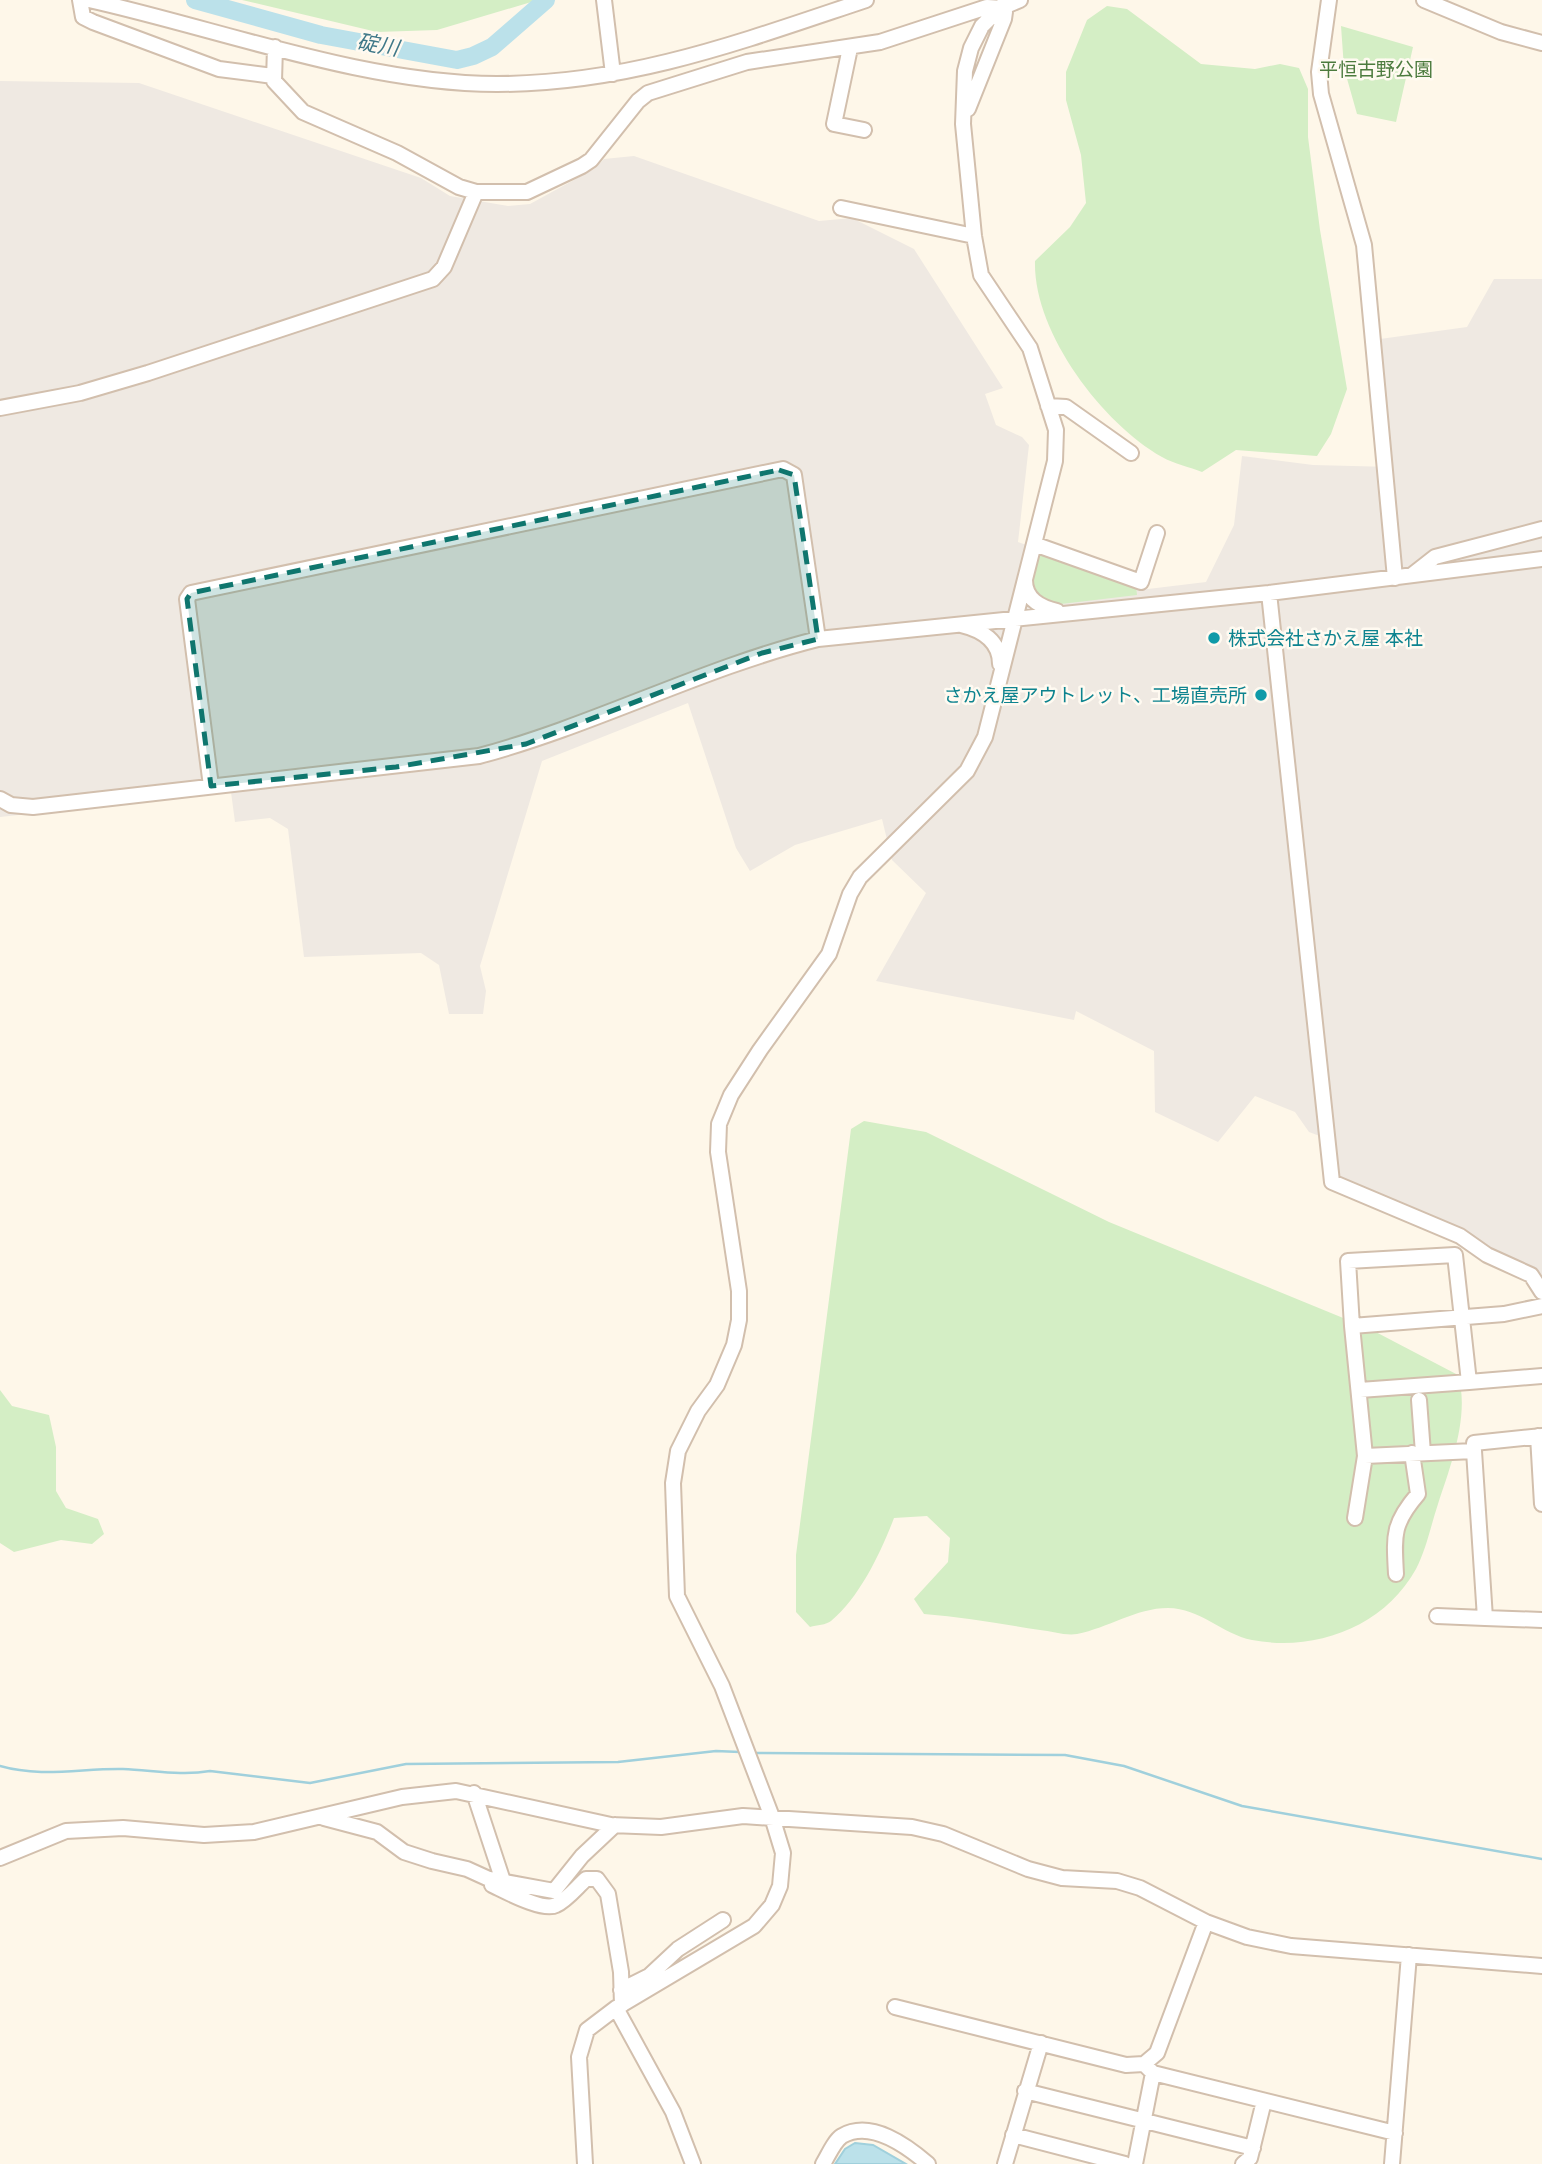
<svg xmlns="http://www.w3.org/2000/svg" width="1542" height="2164" viewBox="0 0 1542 2164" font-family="'DM Sans','Noto Sans JP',sans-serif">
  <rect width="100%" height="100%" fill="#fef7e9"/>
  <path fill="#efe9e2" d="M 0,81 L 139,83 L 421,178 L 450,196 L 508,206 L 530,204 L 594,169 L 604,159 L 634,156 L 819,221 L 852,218 L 914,249 L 1003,388 L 985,394 L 996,425 L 1022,437 L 1029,445 L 1018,542 L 1148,589 L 1206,582 L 1234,525 L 1242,456 L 1313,465 L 1392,467 L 1380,339 L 1467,327 L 1494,279 L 1542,279 L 1542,1283 L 1337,1181 L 1333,1141 L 1309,1132 L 1295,1112 L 1255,1096 L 1218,1142 L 1155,1112 L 1154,1051 L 1076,1011 L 1074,1020 L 876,981 L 926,893 L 892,860 L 882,819 L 795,845 L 750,871 L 736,848 L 688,703 L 542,761 L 480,966 L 486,991 L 483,1014 L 449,1014 L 439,965 L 421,953 L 304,957 L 288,829 L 270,818 L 235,822 L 231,792 L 0,817 Z"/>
  <path fill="#d4eec5" d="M 242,0 L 538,0 L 437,30 L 377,32 Z
    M 1107,6 L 1127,9 L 1201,64 L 1255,69 L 1280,64 L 1299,68 L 1308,89 L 1308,137 L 1320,230 L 1347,389 L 1331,434 L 1317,456 L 1236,450 L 1202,472 C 1190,467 1174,464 1162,457 C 1102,423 1033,332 1035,261 L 1070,227 L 1086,203 L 1081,155 L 1066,100 L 1066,72 L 1087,20 Z
    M 1341,26 L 1413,47 L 1396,122 L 1357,114 L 1344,68 Z
    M 1039,551 L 1136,585 L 1137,595 L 1061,604 C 1023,600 1032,579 1039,551 Z
    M 864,1121 L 926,1132 L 1109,1222 L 1370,1329 L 1458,1375 C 1470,1415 1451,1465 1438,1504 C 1431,1525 1426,1550 1416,1569 C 1384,1627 1315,1652 1252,1640 C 1222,1634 1200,1608 1168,1608 C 1136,1608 1108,1628 1077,1634 C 1066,1636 1051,1631 1040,1630 C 1001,1624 963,1617 924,1614 L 914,1599 L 948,1562 L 950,1538 L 927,1516 L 894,1518 C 881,1552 860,1597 831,1621 C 826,1625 817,1625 810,1627 L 796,1612 L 796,1555 L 851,1129 Z
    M 0,1390 L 12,1406 L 49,1415 L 56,1447 L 56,1491 L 66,1508 L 98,1519 L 104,1534 L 92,1544 L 61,1540 L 14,1552 L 0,1543 Z"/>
  <path fill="#bbe1ea" stroke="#a0d0dc" stroke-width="2" d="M 855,2143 L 873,2145 L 906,2164 L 835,2164 L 845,2149 Z"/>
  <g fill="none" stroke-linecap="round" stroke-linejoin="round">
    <path stroke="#a0d0dc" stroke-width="2.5" d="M 754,1753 L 1065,1755 L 1124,1766 L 1242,1806 L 1542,1859
      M 0,1766 C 41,1778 83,1768 123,1769 C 152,1770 181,1776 210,1771 L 310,1783 L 406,1764 L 618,1762 L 716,1751 L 740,1752"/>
    <path stroke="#bbe1ea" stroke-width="18" d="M 195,0 L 321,35 L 457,60 L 473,56 L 492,47 L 546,0"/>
    <defs>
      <path id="minor" d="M 80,0 L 83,17 L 93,22 L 219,69 L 273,76
        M 89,0 C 219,29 365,84 497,84 C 629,84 743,41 866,0
        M 604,0 L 613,74
        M 1329,0 L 1319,72 L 1321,94 L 1364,245 L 1395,578
        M 1424,0 L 1501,32 L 1542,43
        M 275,47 L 274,81 L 303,112 L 397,153 L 459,187 L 476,192 L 527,192 L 582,166 L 591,160 L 638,101 L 648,93 L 747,62 L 880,42 L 987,7 L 1001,8 L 1020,0
        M 850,48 L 834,124 L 864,130
        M 968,109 L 1004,19 L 1005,12 L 1001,8
        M 841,208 L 974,236
        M 1048,406 L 1066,407 L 1131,453
        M 0,408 L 80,393 L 148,373 L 433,279 L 444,267 L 476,192
        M 1034,544 L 1141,582 L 1157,533
        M 1412,575 L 1435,557 L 1542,529
        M 1025,580 C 1025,599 1040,607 1057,611
        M 1269,593 L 1332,1182 L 1460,1236 L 1487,1255 L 1531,1275 L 1542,1292
        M 961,625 C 982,630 1000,641 1000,664
        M 211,786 L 187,599 L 191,593 L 783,469 L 794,475 L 818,639
        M 0,799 L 11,805 L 33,807 L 479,756 C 595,725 702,668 818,639 L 1269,593 L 1542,559
        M 1352,1326 L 1348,1261 L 1455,1255 L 1469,1382 L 1360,1390
        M 1469,1382 L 1542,1376
        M 1419,1400 L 1423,1453
        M 1538,1436 L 1542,1504
        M 1542,1436 L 1474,1443 L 1474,1451 L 1485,1618 L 1542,1620
        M 1474,1451 L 1365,1456 L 1352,1326 L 1504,1314 L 1542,1306
        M 1355,1518 L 1365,1456
        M 1396,1574 C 1394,1536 1392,1524 1418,1494 L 1412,1453
        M 1437,1616 L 1485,1618
        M 474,1793 L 503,1881
        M 324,1818 L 377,1832 L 404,1852 L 432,1861 L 467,1869 L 489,1879 L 554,1891 L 582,1856 L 615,1825
        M 0,1858 L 66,1831 L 123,1828 L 204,1835 L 254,1832 L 402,1797 L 456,1791 L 611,1825 L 661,1827 L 743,1816 L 912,1827 L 943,1834 L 1028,1869 L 1062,1878 L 1117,1881 L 1140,1888 L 1206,1922 L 1247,1937 L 1291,1946 L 1542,1966
        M 492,1885 C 505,1891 543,1912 556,1905 C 567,1900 577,1887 586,1879 L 597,1879 L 608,1894 L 621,1972 L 622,2005
        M 621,1990 L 649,1976 L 678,1949 L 723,1920
        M 895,2007 L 1126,2065 L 1144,2064 L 1157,2053 L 1206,1922
        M 616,2008 L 673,2112 L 693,2164
        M 1144,2064 L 1153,2073 L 1395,2133
        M 1025,2091 L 1253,2148
        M 1013,2135 L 1125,2164
        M 585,2164 L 579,2057 L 587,2030 L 616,2008 L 754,1926 L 772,1905 L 780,1886 L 783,1853 L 772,1817 L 722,1686 L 677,1596 L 673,1483 L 678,1451 L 698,1411 L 717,1385 L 734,1345 L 739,1320 L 739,1291 L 718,1152 L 719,1124 L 731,1095 L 760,1050 L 829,954 L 850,894 L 860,877 L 967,771 L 985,737 L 1055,461 L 1056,430 L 1030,348 L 981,275 L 974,236 L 963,124 L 965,71 L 971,48 L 982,26 L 1008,0
        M 823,2164 C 828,2156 834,2141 842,2136 C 871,2119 907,2146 928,2164
        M 1005,2164 L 1041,2043
        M 1135,2164 L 1153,2073
        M 1243,2164 L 1250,2158 L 1264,2101
        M 1392,2164 L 1409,1955"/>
    </defs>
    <use href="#minor" stroke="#d2bfad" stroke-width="18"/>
    <use href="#minor" stroke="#fff" stroke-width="14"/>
  </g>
  <path fill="#0f766e" fill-opacity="0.2" stroke="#0f766e" stroke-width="5" stroke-dasharray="14 9" stroke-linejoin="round" d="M 779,470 L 794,475 L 818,639 L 762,653 L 526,744 L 396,767 L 211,786 L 187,599 L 191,593 Z"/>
  <g fill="#0f9aa8" stroke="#fffaf1" stroke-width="2.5">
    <circle cx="1214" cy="638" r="7"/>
    <circle cx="1261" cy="695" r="7"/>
  </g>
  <g text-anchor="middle" stroke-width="5" stroke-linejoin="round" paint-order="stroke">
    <g font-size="19" fill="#4c7b3e" stroke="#fffaf1">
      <text x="1376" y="76">平恒古野公園</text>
    </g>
    <g font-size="19" fill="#0d838f" stroke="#fffaf1" text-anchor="start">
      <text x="1228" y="645">株式会社さかえ屋 本社</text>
      <text x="1247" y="702" text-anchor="end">さかえ屋アウトレット、工場直売所</text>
    </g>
    <g font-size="21" font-style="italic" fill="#3f7888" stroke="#fffaf1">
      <text transform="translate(378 45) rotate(10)" y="7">碇川</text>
    </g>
  </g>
</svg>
